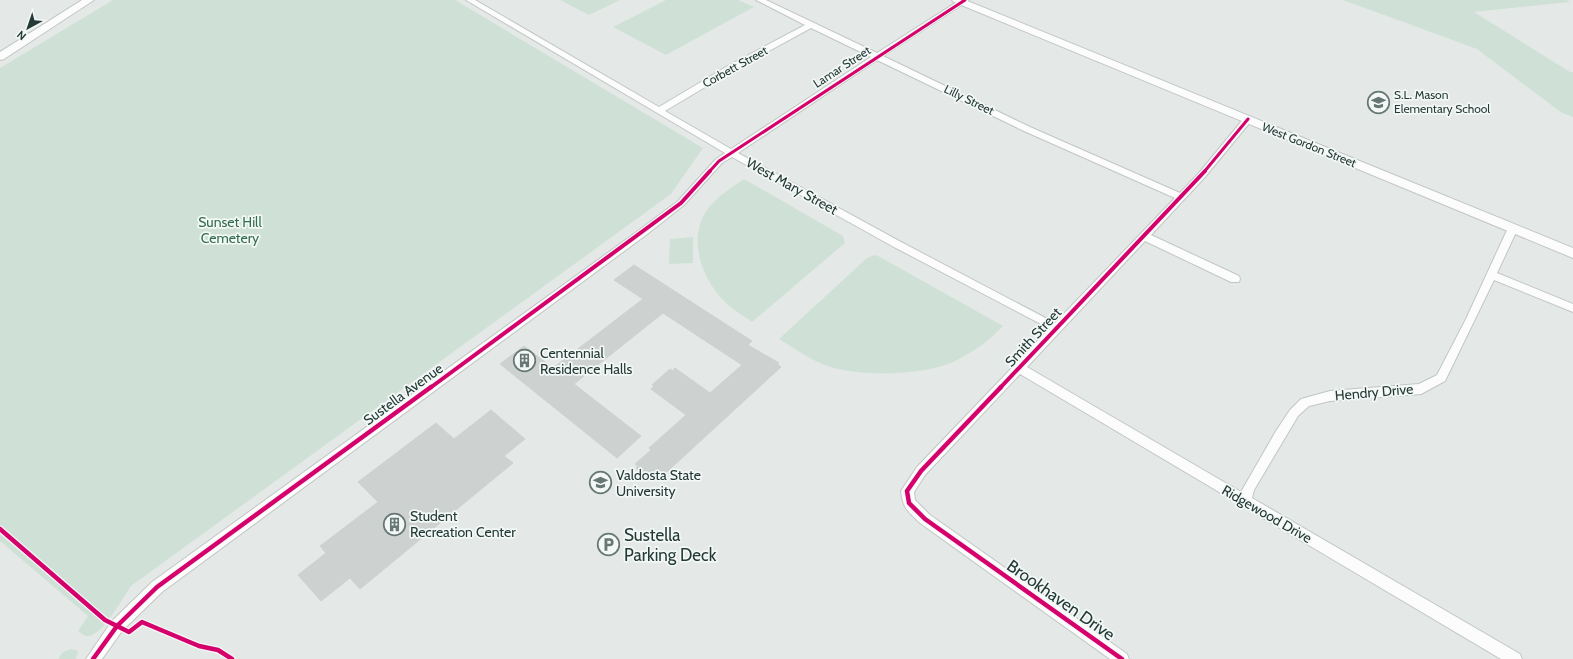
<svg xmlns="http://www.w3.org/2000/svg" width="1573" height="659" viewBox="0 0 1573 659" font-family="Cabin,sans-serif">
  <rect width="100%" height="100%" fill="#e4e9e7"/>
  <path fill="#cfe1d6" d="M 113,0 L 455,0 L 703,148 L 671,194 L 131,586 C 123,598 103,634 89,636 C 85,637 81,633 78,631 L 88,616 L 0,541 L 0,68 Z
    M 560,0 L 620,0 L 589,15 Z
    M 666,0 L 738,0 L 754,7 L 666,55 L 613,27 Z
    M 1343,0 L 1567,0 L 1570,2 L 1474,12 L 1570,72 L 1573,72 L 1573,117 L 1562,113 L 1477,49 Z
    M 744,179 L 843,236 L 845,243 L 752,322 C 744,316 733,310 725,302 C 702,280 687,239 707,210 C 716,197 731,188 744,179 Z
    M 693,237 L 693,263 L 669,264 L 670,239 Z
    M 875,255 L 880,257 L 1003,326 C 991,339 975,351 959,359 C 928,376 864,377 830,367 C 812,361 795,349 779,339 L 867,258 Z
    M 71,649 L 78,651 L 76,659 L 58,659 L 63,652 Z"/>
  <path fill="#cdd2d0" stroke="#cdd2d0" d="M 634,265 L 752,341 L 748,345 L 779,363 L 777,364 L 781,367 L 657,481 L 654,479 L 652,481 L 636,468 L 638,466 L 635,464 L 651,450 L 649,448 L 686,415 L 651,389 L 654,386 L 652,385 L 670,369 L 673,371 L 675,368 L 710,393 L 742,365 L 663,313 L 574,384 L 641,436 L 617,458 L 500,364 L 524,346 L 553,368 L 643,299 L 614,280 Z
    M 491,410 L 525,439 L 504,456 L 513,463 L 360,589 L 350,578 L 321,601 L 298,575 L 326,553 L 320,546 L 378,502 L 358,482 L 436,423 L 454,439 Z"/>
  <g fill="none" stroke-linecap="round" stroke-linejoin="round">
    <defs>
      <path id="minor" d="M 466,0 L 475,0 L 659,107 L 726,67 L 805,25 L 756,0 L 766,0 L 877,53 L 960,0 L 969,0 L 883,56 L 1030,127 L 1180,193 L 1199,173 L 1245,117 L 1251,117 L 1252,119 L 1251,121 L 1205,177 L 1151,235 L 1239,276 L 1240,279 L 1239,282 L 1231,282 L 1145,241 L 1027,367 L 1241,492 L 1276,431 L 1290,410 L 1301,399 L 1330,391 L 1419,384 L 1437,375 L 1466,319 L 1508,228 L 1510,226 L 1516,226 L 1518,228 L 1497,273 L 1573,304 L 1573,312 L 1494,280 L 1445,381 L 1421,394 L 1330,401 L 1309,406 L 1298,416 L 1254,490 L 1252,498 L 1520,654 L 1522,659 L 1501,659 L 1020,374 L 925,475 L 914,492 L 915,500 L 930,515 L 1127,654 L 1129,659 L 1110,659 L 920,523 C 908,511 903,509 901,491 L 917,467 L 1049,329 L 1039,323 L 894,247 L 732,157 L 722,163 L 684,205 L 646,235 L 162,592 L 122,631 L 102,659 L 86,659 L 112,621 L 152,582 L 638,231 L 678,201 L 716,159 L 725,153 ZM 811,28 L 871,57 L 731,149 L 665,111 L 732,71 ZM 877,60 L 1024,131 L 1175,198 L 1055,323 L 901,242 L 738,153 Z"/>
      <path id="tertiary" d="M 952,0 L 965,0 L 1573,248 L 1573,258 L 954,2 Z"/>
      <path id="secondary" d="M 82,0 L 94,0 L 4,59 L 0,60 L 0,52 Z"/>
    </defs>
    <use href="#minor" stroke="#c1c6c4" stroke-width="2"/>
    <use href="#tertiary" stroke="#c1c6c4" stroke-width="2"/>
    <use href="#secondary" stroke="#c0c6c4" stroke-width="2"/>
    <use href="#minor" fill="#fbfcfb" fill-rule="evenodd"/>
    <use href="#tertiary" fill="#fbfcfb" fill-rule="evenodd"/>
    <use href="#secondary" fill="#fbfcfb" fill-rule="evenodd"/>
    <defs>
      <path id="cycleway-far2" d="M 709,172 L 719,161 L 965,0
        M 1204,172 L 1248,119"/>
      <path id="cycleway-far1" d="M 430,388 L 681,203 L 710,171
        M 1000,388 L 1205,171"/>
      <path id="cycleway" d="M 1001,387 L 921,471 L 907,491 L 909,503 L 925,519 L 1122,659
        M 0,529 L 105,620 L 129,632 L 142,622 L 199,646 L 218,650 L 232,659
        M 93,659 L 117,626 L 157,587 L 431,387"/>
    </defs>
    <use href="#cycleway-far2" stroke="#f3f8f6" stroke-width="5"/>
    <use href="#cycleway-far1" stroke="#f3f8f6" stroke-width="6"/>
    <use href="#cycleway" stroke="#f3f8f6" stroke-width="7"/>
    <use href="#cycleway-far2" stroke="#d6006c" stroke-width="3"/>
    <use href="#cycleway-far1" stroke="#d6006c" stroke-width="4"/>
    <use href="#cycleway" stroke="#d6006c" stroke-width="4.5"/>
  </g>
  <defs>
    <symbol id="school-ring" viewBox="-11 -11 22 22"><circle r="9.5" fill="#f3f8f6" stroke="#677774" stroke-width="1.5"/><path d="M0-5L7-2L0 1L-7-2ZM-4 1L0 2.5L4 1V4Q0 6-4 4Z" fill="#677774"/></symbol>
    <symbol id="building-ring" viewBox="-11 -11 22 22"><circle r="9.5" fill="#f3f8f6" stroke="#677774" stroke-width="1.5"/><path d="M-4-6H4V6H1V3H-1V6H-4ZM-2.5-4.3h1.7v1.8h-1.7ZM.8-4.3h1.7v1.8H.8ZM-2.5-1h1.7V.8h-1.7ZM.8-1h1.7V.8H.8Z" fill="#677774"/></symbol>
    <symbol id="university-ring" viewBox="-11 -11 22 22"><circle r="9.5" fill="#f3f8f6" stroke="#677774" stroke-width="1.5"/><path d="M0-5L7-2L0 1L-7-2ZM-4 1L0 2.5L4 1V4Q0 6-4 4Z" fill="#677774"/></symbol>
    <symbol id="parking-ring" viewBox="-11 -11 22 22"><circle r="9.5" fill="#f3f8f6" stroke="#677774" stroke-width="1.5"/><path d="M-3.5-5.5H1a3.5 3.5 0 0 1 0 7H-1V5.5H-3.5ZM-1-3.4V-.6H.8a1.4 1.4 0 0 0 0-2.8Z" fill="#677774"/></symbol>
  </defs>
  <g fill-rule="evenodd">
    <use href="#school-ring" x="1366" y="90" width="25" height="25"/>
    <use href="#building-ring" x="512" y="348" width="25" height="25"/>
    <use href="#university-ring" x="588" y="470" width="25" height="25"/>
    <use href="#building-ring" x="382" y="512" width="25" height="25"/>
    <use href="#parking-ring" x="596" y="532" width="25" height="25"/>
  </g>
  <g text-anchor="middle" stroke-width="3.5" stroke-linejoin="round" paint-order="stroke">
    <g font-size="12" fill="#243a36" stroke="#f3f8f6">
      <text transform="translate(735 67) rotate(-29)" y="4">Corbett Street</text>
      <text transform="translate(842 67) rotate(-33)" y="4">Lamar Street</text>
      <text transform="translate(969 100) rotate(26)" y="4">Lilly Street</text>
      <text transform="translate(1309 145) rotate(22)" y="4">West Gordon Street</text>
    </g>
    <g font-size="12" fill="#243a36" stroke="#f3f8f6" text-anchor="start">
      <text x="1394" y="99">S.L. Mason<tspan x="1394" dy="14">Elementary School</tspan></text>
    </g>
    <g font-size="14" fill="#243a36" stroke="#f3f8f6">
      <text transform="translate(792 186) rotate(29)" y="5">West Mary Street</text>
      <text transform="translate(1033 337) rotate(-47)" y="5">Smith Street</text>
      <text transform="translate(1374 392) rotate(-5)" y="5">Hendry Drive</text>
      <text transform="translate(403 394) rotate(-36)" y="5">Sustella Avenue</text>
      <text transform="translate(1267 514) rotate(30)" y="5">Ridgewood Drive</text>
    </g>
    <g font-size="14" fill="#336d4f" stroke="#f3f8f6">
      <text x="230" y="227">Sunset Hill<tspan x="230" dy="16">Cemetery</tspan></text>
    </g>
    <g font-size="14" fill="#243a36" stroke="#f3f8f6" text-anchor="start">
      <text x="540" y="358">Centennial<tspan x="540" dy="16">Residence Halls</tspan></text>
      <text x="616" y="480">Valdosta State<tspan x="616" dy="16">University</tspan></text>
      <text x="410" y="521">Student<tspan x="410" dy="16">Recreation Center</tspan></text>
    </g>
    <g font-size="17" fill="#243a36" stroke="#f3f8f6" text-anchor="start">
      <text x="624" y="541">Sustella<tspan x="624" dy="20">Parking Deck</tspan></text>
    </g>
    <g font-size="17" fill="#243a36" stroke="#f3f8f6">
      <text transform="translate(1061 600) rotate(35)" y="6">Brookhaven Drive</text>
    </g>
  </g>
  <g transform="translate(28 28) rotate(220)" stroke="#f3f8f6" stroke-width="3" paint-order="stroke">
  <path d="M0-3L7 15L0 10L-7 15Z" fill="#243a36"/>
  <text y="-6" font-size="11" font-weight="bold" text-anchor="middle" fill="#243a36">N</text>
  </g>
</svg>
